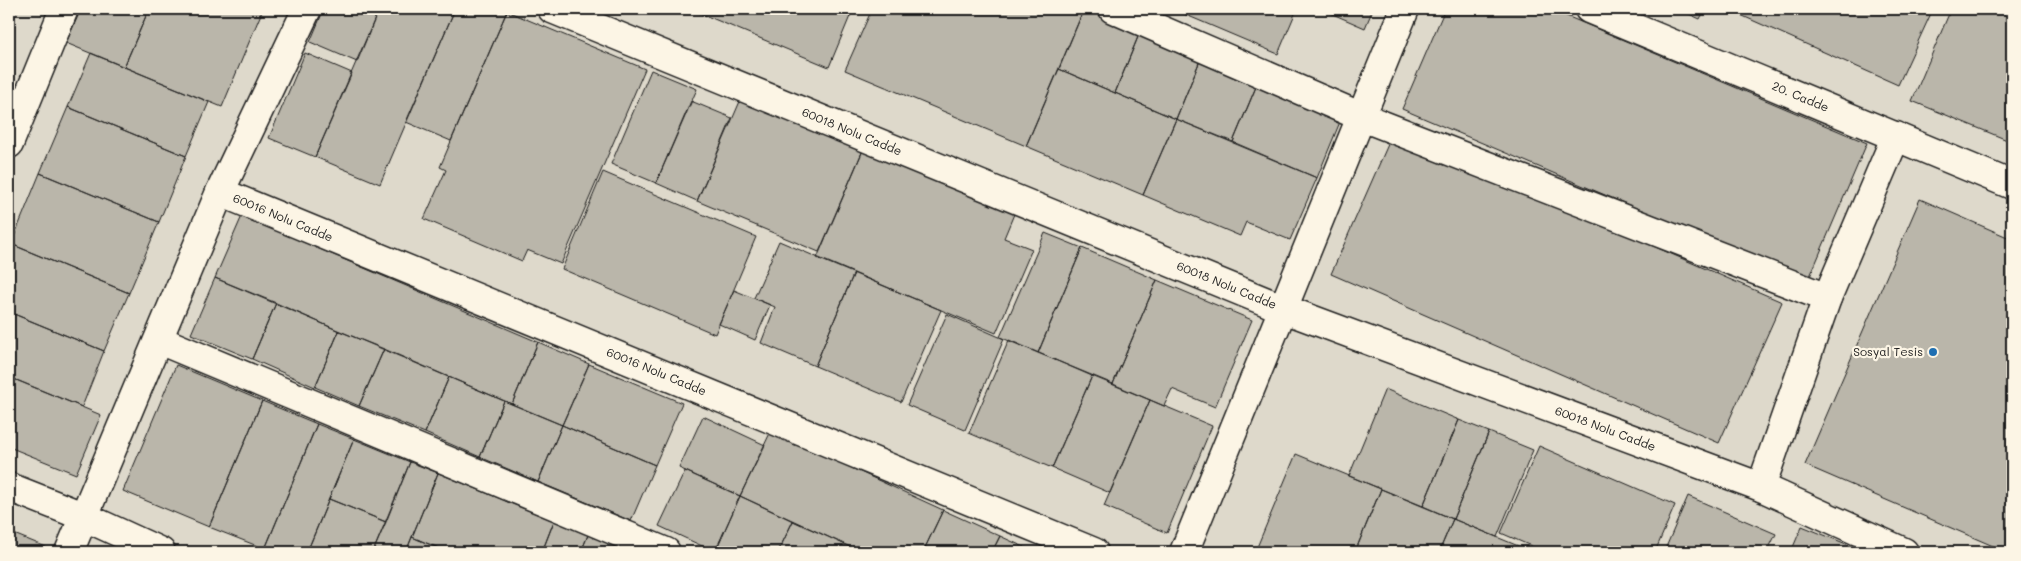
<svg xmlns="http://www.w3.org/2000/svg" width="2021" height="561" viewBox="0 0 2021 561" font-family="Mali,sans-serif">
  <rect width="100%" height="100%" fill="#eee8d9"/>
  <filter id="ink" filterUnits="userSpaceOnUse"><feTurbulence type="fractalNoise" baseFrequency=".02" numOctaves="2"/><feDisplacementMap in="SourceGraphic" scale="10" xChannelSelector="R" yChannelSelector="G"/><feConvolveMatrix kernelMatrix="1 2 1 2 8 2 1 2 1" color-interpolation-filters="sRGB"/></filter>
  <g filter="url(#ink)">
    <path fill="#ded9cb" d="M 9,9 L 2012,9 L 2012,552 L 9,552 Z"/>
    <path fill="#bab6aa" stroke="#1c1c1c" d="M 81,9 L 149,9 L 124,67 L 66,43 Z
      M 149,9 L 263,9 L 222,107 L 124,67 Z
      M 324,9 L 379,9 L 357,62 L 310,42 Z
      M 379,9 L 455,9 L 380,184 L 315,157 Z
      M 455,9 L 503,9 L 507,11 L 451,141 L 406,122 Z
      M 690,9 L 853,9 L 829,67 Z
      M 872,9 L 1084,9 L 1026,146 L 845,70 Z
      M 1084,9 L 1140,32 L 1115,93 L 1059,69 Z
      M 1172,9 L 1297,9 L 1278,54 Z
      M 1321,9 L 1373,9 L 1365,28 Z
      M 1445,9 L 1550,9 L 1867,143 L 1808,281 L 1402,109 Z
      M 1678,9 L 1705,9 L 1700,19 Z
      M 1727,9 L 1933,9 L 1898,85 Z
      M 1951,9 L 2012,9 L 2012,142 L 1912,101 Z
      M 507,11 L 645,69 L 561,264 L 527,250 L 522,261 L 424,219 L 446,170 L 440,167 Z
      M 1140,32 L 1201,58 L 1176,119 L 1115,93 Z
      M 91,53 L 209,102 L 186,156 L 68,107 Z
      M 305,53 L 352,73 L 315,157 L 269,138 Z
      M 1201,58 L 1258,82 L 1233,142 L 1176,119 Z
      M 1059,69 L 1176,119 L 1143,195 L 1026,146 Z
      M 651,70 L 697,89 L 656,183 L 611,164 Z
      M 1258,82 L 1342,117 L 1317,178 L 1233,142 Z
      M 9,88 L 18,92 L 9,114 Z
      M 741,99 L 863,150 L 819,252 L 697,201 Z
      M 691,101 L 732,118 L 697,201 L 656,183 Z
      M 68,107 L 186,156 L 159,222 L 40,173 Z
      M 1176,119 L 1317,178 L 1290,240 L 1246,222 L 1240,236 L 1143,195 Z
      M 1393,133 L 1782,302 L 1719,443 L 1331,274 Z
      M 863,150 L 1014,214 L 1004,238 L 1032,249 L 996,333 L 817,258 Z
      M 603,172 L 756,237 L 715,334 L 562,269 Z
      M 40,173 L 159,222 L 129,293 L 11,244 Z
      M 1920,199 L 2012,239 L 2012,552 L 2007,552 L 1805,465 Z
      M 242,216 L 538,342 L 512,404 L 215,278 Z
      M 1045,233 L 1082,248 L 1038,353 L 1000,337 Z
      M 779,241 L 854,273 L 815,366 L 761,343 L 775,307 L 754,298 Z
      M 11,244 L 129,293 L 104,351 L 9,312 L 9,249 Z
      M 1082,248 L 1157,280 L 1113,384 L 1038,353 Z
      M 854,273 L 941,310 L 901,402 L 815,366 Z
      M 215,278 L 276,303 L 252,359 L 191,334 Z
      M 1157,280 L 1252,320 L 1215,407 L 1172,389 L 1164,406 L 1113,384 Z
      M 734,290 L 770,305 L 755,340 L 719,324 Z
      M 276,303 L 339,331 L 315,387 L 252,359 Z
      M 9,312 L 104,351 L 82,407 L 9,377 Z
      M 947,314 L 1004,339 L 965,430 L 907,405 Z
      M 339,331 L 384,349 L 359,406 L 315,387 Z
      M 1009,340 L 1092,376 L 1052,468 L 969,433 Z
      M 538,342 L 589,364 L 562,425 L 512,404 Z
      M 384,349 L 449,377 L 425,433 L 359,406 Z
      M 589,364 L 682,403 L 655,465 L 562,425 Z
      M 176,365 L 262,401 L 209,527 L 123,491 Z
      M 1092,376 L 1150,400 L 1110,493 L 1052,468 Z
      M 9,377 L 101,415 L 76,474 L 9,447 Z
      M 449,377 L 504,401 L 480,457 L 425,433 Z
      M 1385,389 L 1459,420 L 1423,506 L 1349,476 Z
      M 1150,400 L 1212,426 L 1167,533 L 1104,506 Z
      M 262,401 L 317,424 L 265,549 L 209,527 Z
      M 504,401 L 562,425 L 538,482 L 480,457 Z
      M 703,416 L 765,445 L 740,496 L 679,468 Z
      M 1459,420 L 1489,432 L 1453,519 L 1423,506 Z
      M 317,424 L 354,439 L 307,552 L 272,552 L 265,549 Z
      M 562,425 L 655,465 L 631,521 L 538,482 Z
      M 771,431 L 943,510 L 923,552 L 861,552 L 740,496 Z
      M 1489,432 L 1533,450 L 1497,537 L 1453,519 Z
      M 354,439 L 410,462 L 386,522 L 329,499 Z
      M 1539,446 L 1675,505 L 1655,552 L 1536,552 L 1538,549 L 1501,533 Z
      M 1296,454 L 1381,489 L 1355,552 L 1255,552 Z
      M 410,462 L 438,473 L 412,537 L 406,552 L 373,552 Z
      M 685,471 L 740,496 L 715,552 L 659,526 Z
      M 438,473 L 554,521 L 542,552 L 448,552 L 412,537 Z
      M 1381,489 L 1453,519 L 1439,552 L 1355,552 Z
      M 740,496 L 793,521 L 778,552 L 715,552 Z
      M 1688,496 L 1776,534 L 1767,552 L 1664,552 Z
      M 329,499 L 386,522 L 373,552 L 307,552 Z
      M 943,510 L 1000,536 L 992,552 L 923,552 Z
      M 1453,519 L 1528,550 L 1527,552 L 1439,552 Z
      M 554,521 L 588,535 L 581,552 L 542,552 Z
      M 793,521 L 861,552 L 778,552 Z
      M 1802,526 L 1866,552 L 1791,552 Z
      M 9,532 L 46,547 L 43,552 L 9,552 Z
      M 588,535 L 622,549 L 621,552 L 581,552 Z
      M 1000,536 L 1035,552 L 992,552 Z
      M 412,537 L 448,552 L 406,552 Z"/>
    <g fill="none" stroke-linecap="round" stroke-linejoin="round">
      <defs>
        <g id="minor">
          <path id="s1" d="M 552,9 L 1284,309 L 1761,487 L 1904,552"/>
          <path d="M 1113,9 L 1362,117 L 1827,298"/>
          <path id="s2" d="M 1589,9 L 2012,185"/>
          <path d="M 9,144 L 64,9"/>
          <path id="s3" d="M 220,192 L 1094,552"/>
          <path d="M 159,340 L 666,552"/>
          <path d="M 9,487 L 85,517 L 161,552"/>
          <path d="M 1761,487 L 1827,298 L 1896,136"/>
          <path d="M 69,552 L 220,192 L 307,9"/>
          <path d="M 1184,552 L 1405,9"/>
        </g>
      </defs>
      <use href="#minor" stroke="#1c1c1c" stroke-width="31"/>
      <use href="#minor" stroke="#fcf5e5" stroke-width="28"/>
    </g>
  </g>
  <circle fill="#1f6fb2" stroke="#fcf5e5" stroke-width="2" cx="1933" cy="352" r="5"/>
  <g text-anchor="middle" stroke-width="4.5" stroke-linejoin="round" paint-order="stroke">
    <g font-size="12" fill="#1c1c1c" stroke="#fcf5e5">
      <text dy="4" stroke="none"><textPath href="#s2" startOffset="229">20. Cadde</textPath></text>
      <text dy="4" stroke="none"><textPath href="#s1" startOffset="324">60018 Nolu Cadde</textPath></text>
      <text dy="4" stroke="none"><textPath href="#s3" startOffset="68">60016 Nolu Cadde</textPath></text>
      <text dy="4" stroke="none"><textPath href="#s1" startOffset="729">60018 Nolu Cadde</textPath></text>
      <text dy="4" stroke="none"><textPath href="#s3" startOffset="472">60016 Nolu Cadde</textPath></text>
      <text dy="4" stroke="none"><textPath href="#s1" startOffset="1134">60018 Nolu Cadde</textPath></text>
    </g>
    <g font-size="12" fill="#1c1c1c" stroke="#fcf5e5" text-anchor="end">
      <text x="1923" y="356">Sosyal Tesis</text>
    </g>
  </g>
  <rect width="2021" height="561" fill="none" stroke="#fcf5e5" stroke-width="30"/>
  <rect x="15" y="15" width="1991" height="531" fill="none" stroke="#1c1c1c" stroke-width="2" filter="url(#ink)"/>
</svg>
